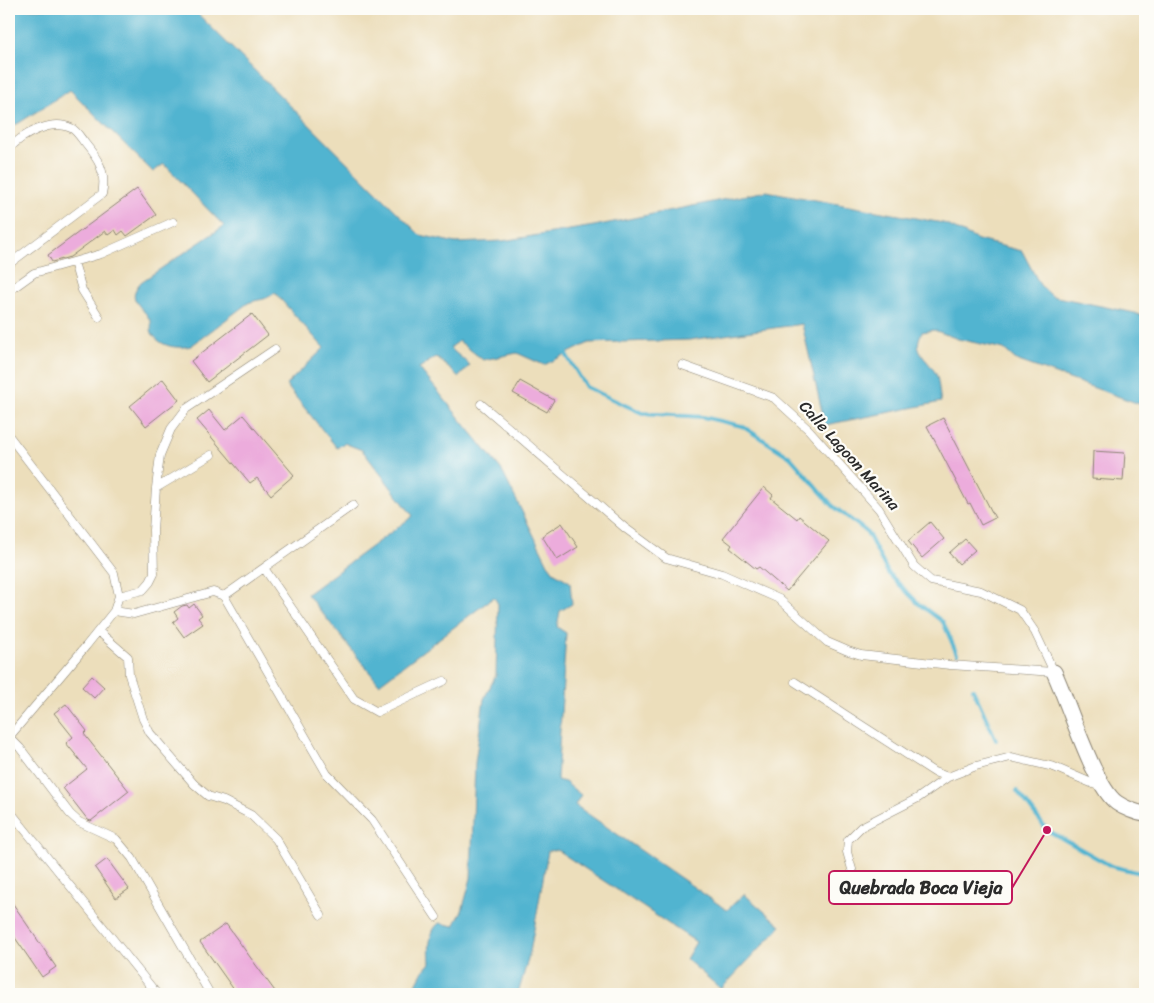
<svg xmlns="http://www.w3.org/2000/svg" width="1154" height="1003" viewBox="0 0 1154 1003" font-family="Sriracha,sans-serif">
  <rect width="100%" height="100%" fill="#fdfcf7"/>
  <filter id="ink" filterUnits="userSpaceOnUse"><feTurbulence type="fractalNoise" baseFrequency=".02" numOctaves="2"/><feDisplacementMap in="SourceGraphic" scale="10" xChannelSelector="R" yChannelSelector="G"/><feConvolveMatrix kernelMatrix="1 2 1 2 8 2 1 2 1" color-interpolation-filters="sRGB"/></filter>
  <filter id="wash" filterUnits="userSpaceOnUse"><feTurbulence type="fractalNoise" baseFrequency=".0096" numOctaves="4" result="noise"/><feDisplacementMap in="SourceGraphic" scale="20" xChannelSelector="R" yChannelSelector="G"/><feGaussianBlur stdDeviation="1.12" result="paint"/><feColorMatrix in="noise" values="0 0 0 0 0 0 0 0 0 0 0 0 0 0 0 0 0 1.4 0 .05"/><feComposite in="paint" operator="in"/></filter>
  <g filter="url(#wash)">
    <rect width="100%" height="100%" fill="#ecdebb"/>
    <path fill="#51b4d0" stroke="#3e707e" d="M 9,9 L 193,9 L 420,235 L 456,243 L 502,241 L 594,226 L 766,191 L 943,223 L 978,240 L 1022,251 L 1040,285 L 1052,296 L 1135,313 L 1145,318 L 1145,406 L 1016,360 L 1004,349 L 958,339 L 934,330 L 922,332 C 911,353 927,357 936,374 C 939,381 939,393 941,402 L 825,425 L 802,324 L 689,340 L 589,343 L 544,365 L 517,353 L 483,360 L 459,341 L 450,348 L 470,365 L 459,377 L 436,357 L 419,368 L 501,469 L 548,564 L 555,573 L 570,582 L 572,604 L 560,611 L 557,627 L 566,633 L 557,780 L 565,782 L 581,795 L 575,805 L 727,910 L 744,894 L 781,926 L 721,989 L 686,959 L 696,942 L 557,850 L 548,851 L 530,952 L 518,994 L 411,994 L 423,971 L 430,963 C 429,950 428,932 439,923 L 454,926 L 462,911 L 471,878 L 475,763 L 484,699 L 496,675 L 498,604 L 494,597 L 379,684 L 307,594 L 413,516 L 362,450 L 344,443 L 337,448 L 286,385 L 324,348 L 275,293 C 262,302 261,298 248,303 L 191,346 C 177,349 160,347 152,333 C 150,329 152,326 151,321 C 151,321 147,316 147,315 C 136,302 128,297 141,282 L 224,226 L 164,164 L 153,172 L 70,90 L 19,123 L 9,127 Z"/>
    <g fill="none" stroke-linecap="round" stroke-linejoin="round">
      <path stroke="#51b4d0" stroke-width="4" d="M 564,351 L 586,387 L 642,413 L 703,417 L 742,426 L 790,457 L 833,506 L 867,532 L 888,573 L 919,604 L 943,622 L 957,654
        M 973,689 L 996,740
        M 1017,791 L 1047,830 L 1111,866 L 1145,874"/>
    </g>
    <g id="blocks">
      <path fill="#ecacdc" d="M 137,189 L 156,215 L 127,236 L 123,231 L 118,235 L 115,230 L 108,235 L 105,231 L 70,257 L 52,262 L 48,255 Z
        M 252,314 L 268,335 L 207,382 L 191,361 Z
        M 163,379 L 179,400 L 146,426 L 130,406 Z
        M 520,381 L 554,400 L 547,412 L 513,393 Z
        M 209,410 L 225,430 L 243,415 L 294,475 L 271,495 L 257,478 L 250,483 L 197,420 Z
        M 943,418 L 995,518 L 981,525 L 970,503 L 968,504 L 927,426 Z
        M 1093,451 L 1125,453 L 1123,481 L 1092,479 Z
        M 764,487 L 773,495 L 771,498 L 797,519 L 799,516 L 829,541 L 787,591 L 759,567 L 756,569 L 730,548 L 732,545 L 723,538 Z
        M 930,522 L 944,539 L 922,558 L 908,541 Z
        M 562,523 L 578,547 L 557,560 L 542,536 Z
        M 965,539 L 975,550 L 959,564 L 949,553 Z
        M 194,604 L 202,615 L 198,618 L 203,624 L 184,637 L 173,622 L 178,618 L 174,612 L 182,606 L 187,605 L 189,608 Z
        M 92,676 L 104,687 L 94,698 L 82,687 Z
        M 66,704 L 87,731 L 84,734 L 129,791 L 91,821 L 88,820 L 63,788 L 87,769 L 66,743 L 73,737 L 54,713 Z
        M 107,859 L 129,889 L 116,898 L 95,868 Z
        M 9,898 L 56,967 L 42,977 L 9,929 Z
        M 226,924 L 277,994 L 237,994 L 200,942 Z"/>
    </g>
  </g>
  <g filter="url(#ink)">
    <use href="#blocks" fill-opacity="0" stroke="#8c8473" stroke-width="1"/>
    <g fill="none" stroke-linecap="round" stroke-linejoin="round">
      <defs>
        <path id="service" d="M 9,149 C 21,135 52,118 71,128 C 76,130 81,138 84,142 C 98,159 107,171 102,194 L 9,264
          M 74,262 L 82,290 L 99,317
          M 9,291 L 34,273 L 101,254 L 173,222
          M 481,404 L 625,528 L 666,558 L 722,574 L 779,599 L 827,642 L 848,651 L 861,655 L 950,665 L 1054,672 L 1035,632 L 1020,610 L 981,591 L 931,581 L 914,566 L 879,509 L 809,430 L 774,398 L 682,365
          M 9,436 L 114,573 L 119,596 L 114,611 L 86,646 L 9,737
          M 156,488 L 211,455
          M 264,568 L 354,699 L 377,712 L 444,681
          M 119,596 L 143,590 L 150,582 L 154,574 L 153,530 L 156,488 L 160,455 L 171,429 L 186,409 L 275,349
          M 224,596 L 353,505
          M 114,611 L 134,614 L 213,592 L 224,596 L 327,774 L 372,820 L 436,917
          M 98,631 L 128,657 L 129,675 L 143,719 L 150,733 L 194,784 L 208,796 L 224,801 L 251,815 L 276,839 L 321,915
          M 795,682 L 934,772 L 948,777 L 976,766 L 1011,757 L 1054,767 L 1103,788
          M 9,737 L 20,748 L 70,814 L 79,822 L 116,839 L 132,858 L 210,994
          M 9,810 L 157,994
          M 860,897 L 847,852 L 848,840 L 861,827 L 918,798 L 948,777"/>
        <path id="minor" d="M 1054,672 C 1068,701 1094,787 1117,803 C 1124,808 1137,813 1145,814"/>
      </defs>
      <use href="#service" stroke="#8c8473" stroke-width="9"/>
      <use href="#minor" stroke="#8c8473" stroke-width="17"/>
      <use href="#service" stroke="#fff" stroke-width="8"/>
      <use href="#minor" stroke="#fff" stroke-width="15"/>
    </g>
  </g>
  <g text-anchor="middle" stroke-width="4.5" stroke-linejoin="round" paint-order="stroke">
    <g font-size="16" fill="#2b2b2b" stroke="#fdfcf7">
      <text transform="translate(850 455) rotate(48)" y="6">Calle Lagoon Marina</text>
    </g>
  </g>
  <path fill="none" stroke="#c2185b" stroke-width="2" d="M1047 830L1012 888"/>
  <circle fill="#c2185b" stroke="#fdfcf7" stroke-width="2" cx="1047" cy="830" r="5"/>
  <rect fill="#fdfcf7" stroke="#c2185b" stroke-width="2" x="829" y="871" width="183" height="33" rx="5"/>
  <g font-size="18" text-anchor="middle" font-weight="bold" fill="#2b2b2b">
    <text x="921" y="894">Quebrada Boca Vieja</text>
  </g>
  <rect width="1154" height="1003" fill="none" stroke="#fdfcf7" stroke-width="30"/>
</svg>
